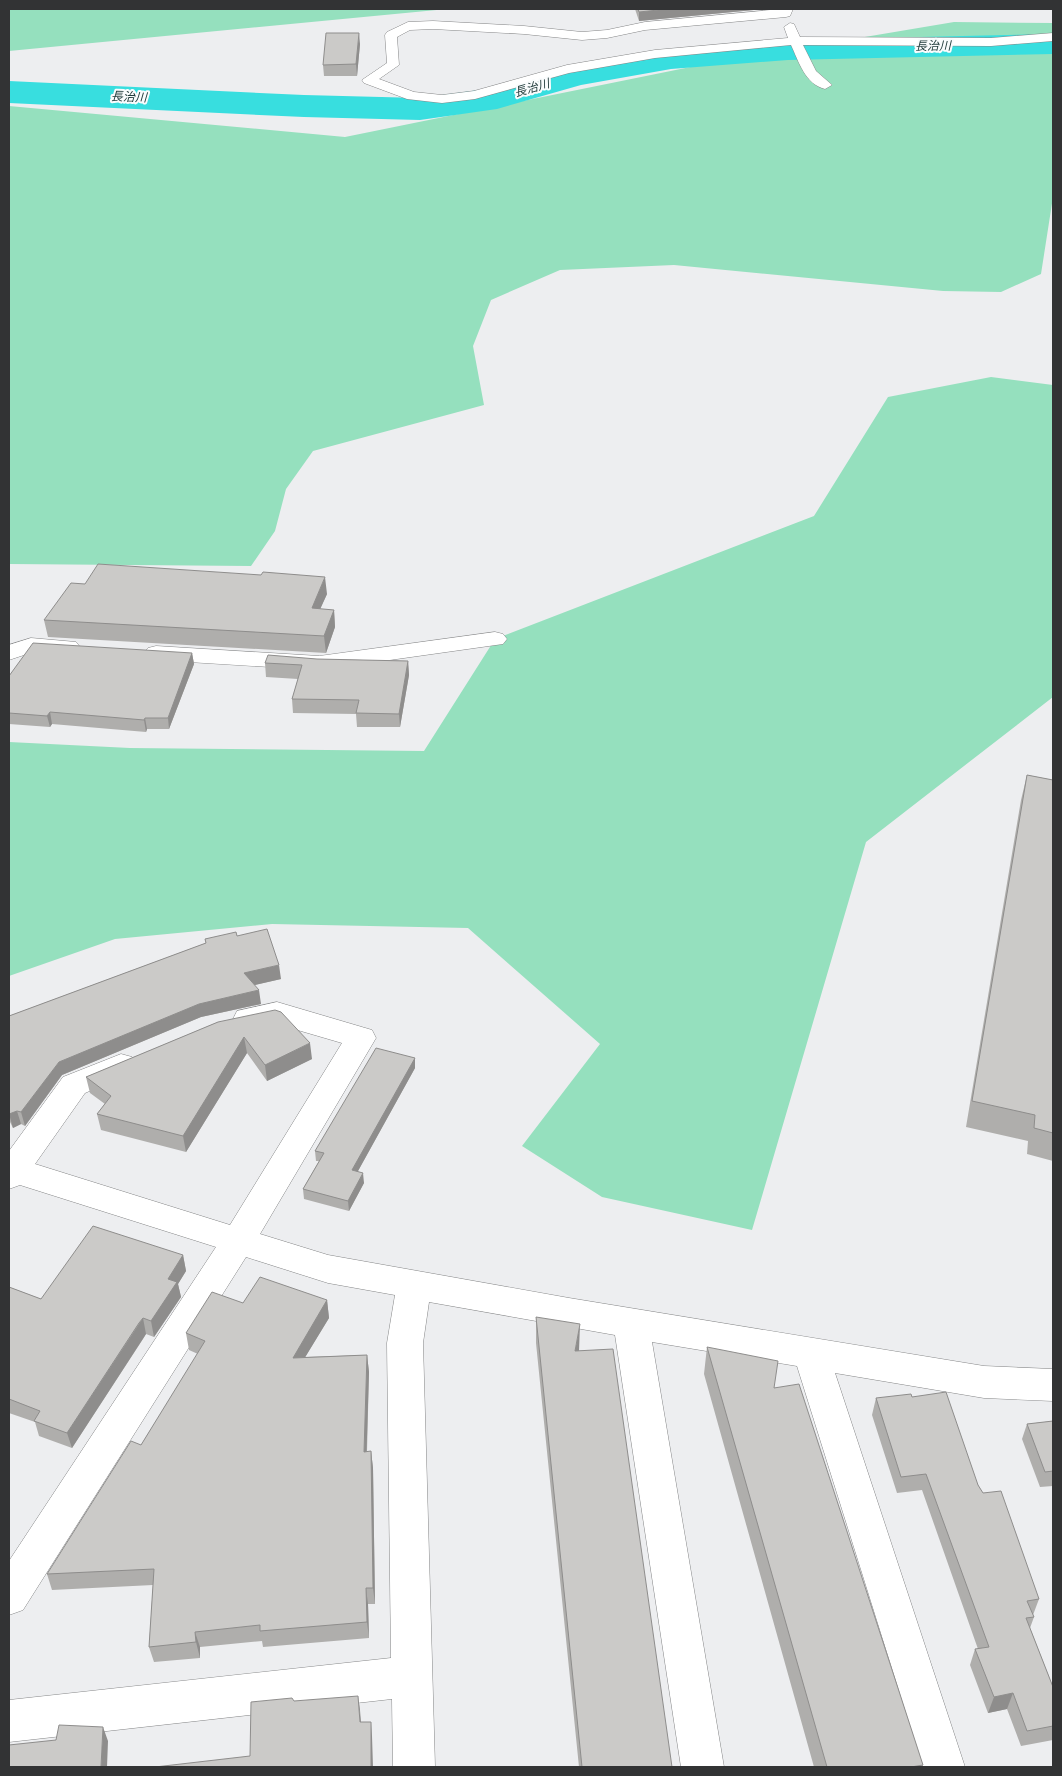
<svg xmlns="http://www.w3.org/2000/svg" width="1062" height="1776" viewBox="0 0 1062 1776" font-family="'Work Sans','Noto Sans JP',sans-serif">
  <rect width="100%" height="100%" fill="#edeef0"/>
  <path fill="#95e0be" d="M 9,9 L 447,9 L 9,51 Z
    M 954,22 L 1053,23 L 1053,197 L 1041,274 L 1001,292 L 943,291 L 674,265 L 560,270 L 491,300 L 473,346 L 484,405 L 313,451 L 286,489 L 275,531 L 251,566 L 9,564 L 9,106 L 345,137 L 715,62 Z
    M 991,377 L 1053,385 L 1053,697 L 866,842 L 752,1230 L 602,1197 L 522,1146 L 600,1044 L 468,928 L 272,924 L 115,939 L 9,976 L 9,742 L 130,748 L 424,751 L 495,639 L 814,516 L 888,397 Z"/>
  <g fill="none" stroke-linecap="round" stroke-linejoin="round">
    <path fill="#38dedf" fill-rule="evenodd" d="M 1053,34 L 1053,54 L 788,60 L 671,69 L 581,85 L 497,109 L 420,120 L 304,117 L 9,103 L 9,81 L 304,95 L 420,98 L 494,88 L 577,65 L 671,49 L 788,40 Z"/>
    <defs>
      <path id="minor" d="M 781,9 L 793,9 L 790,16 L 786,17 L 645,30 L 607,38 L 582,40 L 524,34 L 433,29 L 410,30 L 397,37 L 399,65 L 379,79 L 414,92 L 442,95 L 474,91 L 567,65 L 655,50 L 788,38 L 784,27 L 790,23 L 794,24 L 800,37 L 991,38 L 1053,33 L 1053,41 L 991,46 L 803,45 L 816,71 L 832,85 L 825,89 C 805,84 799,62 791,45 L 655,58 L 569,73 L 475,99 L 442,103 L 407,99 L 364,83 L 362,80 L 387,63 L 385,35 L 387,32 L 408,22 L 433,21 L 524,26 L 582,32 L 607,30 L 645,22 Z
        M 495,632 L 503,634 L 507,639 L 503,644 L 319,670 L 156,660 L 148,658 L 144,653 L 148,648 L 156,646 L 319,656 Z
        M 31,638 L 76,642 L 80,647 L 76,652 L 68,654 L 33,652 L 9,660 L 9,645 Z
        M 277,1002 L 372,1030 L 376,1038 L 260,1234 L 328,1255 L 569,1298 L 984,1366 L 1053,1369 L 1053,1401 L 984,1398 L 835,1373 L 965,1767 L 923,1767 L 797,1366 L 652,1342 L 724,1767 L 681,1767 L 615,1335 L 429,1302 L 423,1343 L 435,1767 L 393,1767 L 392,1699 L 9,1742 L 9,1700 L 391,1658 L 387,1343 L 395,1295 L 328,1283 L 246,1257 L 23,1610 L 9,1615 L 9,1561 L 216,1247 L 20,1185 L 9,1189 L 9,1151 L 63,1077 L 121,1054 L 132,1057 L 136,1065 L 132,1073 L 85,1093 L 35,1164 L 230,1225 L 342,1043 L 277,1024 L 248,1030 L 237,1027 L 233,1019 L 237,1011 Z"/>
    </defs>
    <use href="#minor" stroke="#858687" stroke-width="1"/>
    <use href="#minor" fill="#fff" fill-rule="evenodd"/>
  </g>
  <path fill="#afaeac" d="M 635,9 L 765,9 L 639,21 Z
    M 360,44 L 357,76 L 324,76 L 323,65 Z
    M 327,594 L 320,609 L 334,610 L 335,627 L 326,653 L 48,637 L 44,620 Z
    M 192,653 L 194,664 L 169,729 L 147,729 L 146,732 L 52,724 L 50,727 L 9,724 L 9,676 Z
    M 317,659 L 408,661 L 409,675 L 400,727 L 357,727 L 356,714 L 293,713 L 292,699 L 298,679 L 266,677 L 265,663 Z
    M 1027,775 L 1053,780 L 1053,1161 L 1027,1154 L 1028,1141 L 966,1127 L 1021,800 Z
    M 237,936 L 281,979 L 254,985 L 261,1004 L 201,1017 L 62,1075 L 25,1126 L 21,1124 L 13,1128 L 9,1120 L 9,1016 L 206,943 L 205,939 Z
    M 218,1022 L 312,1059 L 267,1081 L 247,1053 L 186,1152 L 101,1130 L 97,1114 L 105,1104 L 90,1093 L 86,1077 Z
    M 415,1058 L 415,1068 L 358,1171 L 364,1183 L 349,1211 L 304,1199 L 303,1189 L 319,1161 L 316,1161 L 315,1151 Z
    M 183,1255 L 186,1271 L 178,1284 L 181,1297 L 154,1337 L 146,1334 L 143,1339 L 72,1448 L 39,1436 L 35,1422 L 9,1413 L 9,1287 L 41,1299 Z
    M 327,1300 L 329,1318 L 305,1357 L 367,1355 L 369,1372 L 367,1452 L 371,1451 L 373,1468 L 375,1604 L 368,1604 L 369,1638 L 263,1647 L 262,1641 L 200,1647 L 200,1658 L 154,1662 L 149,1647 L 153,1585 L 52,1590 L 47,1574 L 141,1445 L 198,1354 L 189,1350 L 186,1333 L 243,1303 Z
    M 536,1317 L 579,1351 L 672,1767 L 579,1767 L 536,1343 Z
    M 707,1347 L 774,1388 L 923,1765 L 923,1767 L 814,1767 L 704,1374 Z
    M 912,1397 L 978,1485 L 1039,1599 L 1033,1615 L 1034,1617 L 1030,1628 L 1053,1687 L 1053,1740 L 1021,1746 L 1007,1709 L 988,1713 L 970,1665 L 975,1649 L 978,1649 L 922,1490 L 897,1493 L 872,1415 L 876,1398 Z
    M 1053,1421 L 1053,1486 L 1040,1487 L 1022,1439 L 1027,1424 Z"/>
  <path fill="#8e8d8c" d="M 668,9 L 765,9 L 639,21 L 639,12 Z
    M 359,33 L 360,44 L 357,76 L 356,64 Z
    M 325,577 L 327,594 L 313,625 L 312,608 Z
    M 334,610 L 335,627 L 326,653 L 324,636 Z
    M 192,653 L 194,664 L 169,729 L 168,718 Z
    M 408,661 L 409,675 L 400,727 L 399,714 Z
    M 50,712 L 52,724 L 50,727 L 47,716 Z
    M 145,718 L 147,729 L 146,732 L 144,720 Z
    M 279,965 L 281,979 L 246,987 L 244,973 Z
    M 259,990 L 261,1004 L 201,1017 L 62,1075 L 25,1126 L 21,1112 L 59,1062 L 199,1004 Z
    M 244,1037 L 247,1053 L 186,1152 L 183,1136 Z
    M 310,1043 L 312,1059 L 267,1081 L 265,1065 Z
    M 415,1058 L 415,1068 L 353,1180 L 352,1170 Z
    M 17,1111 L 21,1124 L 13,1128 L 9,1114 Z
    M 363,1173 L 364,1183 L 349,1211 L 348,1201 Z
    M 183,1255 L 186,1271 L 178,1284 L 181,1297 L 154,1337 L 151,1321 L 168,1279 Z
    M 327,1300 L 329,1318 L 295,1374 L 293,1358 Z
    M 143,1318 L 146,1334 L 72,1448 L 67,1433 Z
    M 580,1324 L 579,1351 L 574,1377 L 575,1351 Z
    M 367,1355 L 369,1372 L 366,1469 L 364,1452 Z
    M 371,1451 L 373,1468 L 375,1604 L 373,1588 Z
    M 366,1588 L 368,1604 L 369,1638 L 367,1622 Z
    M 195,1632 L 200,1647 L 200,1658 L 196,1642 Z
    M 1013,1693 L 1007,1709 L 988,1713 L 994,1697 Z
    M 358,1696 L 360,1710 L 362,1736 L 360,1722 Z
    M 371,1722 L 372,1736 L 373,1767 L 371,1767 Z
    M 103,1727 L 108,1741 L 107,1767 L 101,1767 Z"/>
  <path fill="#cbcac8" stroke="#8e8d8c" d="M 638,9 L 668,9 L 639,12 Z
    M 326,33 L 359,33 L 356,64 L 323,65 Z
    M 98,564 L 261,575 L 263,572 L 325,577 L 312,608 L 334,610 L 324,636 L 44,620 L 71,583 L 85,584 Z
    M 33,643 L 192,653 L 168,718 L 145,718 L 144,720 L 50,712 L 47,716 L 9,713 L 9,676 Z
    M 268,655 L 317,659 L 408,661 L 399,714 L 356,713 L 359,700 L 292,699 L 302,665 L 265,663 Z
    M 1027,775 L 1053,780 L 1053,1133 L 1034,1128 L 1035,1115 L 972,1101 Z
    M 267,929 L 279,965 L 244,973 L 259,990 L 199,1004 L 59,1062 L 21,1112 L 17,1111 L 9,1114 L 9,1016 L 206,943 L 205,939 L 236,932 L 237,936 Z
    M 275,1010 L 281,1012 L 310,1043 L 265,1065 L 244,1037 L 183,1136 L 97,1114 L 111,1096 L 86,1077 L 218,1022 Z
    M 376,1048 L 415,1058 L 352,1170 L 363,1173 L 348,1201 L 303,1189 L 324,1153 L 315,1151 Z
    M 93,1226 L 183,1255 L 168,1279 L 177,1282 L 151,1321 L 143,1318 L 139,1323 L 67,1433 L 34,1421 L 40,1411 L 9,1399 L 9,1287 L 41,1299 Z
    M 260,1277 L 327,1300 L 293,1358 L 367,1355 L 364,1452 L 371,1451 L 373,1588 L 366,1588 L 367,1622 L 260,1631 L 260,1625 L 195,1632 L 196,1642 L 149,1647 L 154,1569 L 47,1574 L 131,1441 L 141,1445 L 205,1341 L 186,1333 L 212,1292 L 243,1303 Z
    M 536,1317 L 580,1324 L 575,1351 L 613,1349 L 672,1767 L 582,1767 Z
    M 707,1347 L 778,1361 L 774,1388 L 799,1384 L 923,1765 L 911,1767 L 827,1767 Z
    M 946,1392 L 978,1485 L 983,1493 L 1001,1491 L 1039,1599 L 1027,1601 L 1034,1617 L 1026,1618 L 1053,1687 L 1053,1726 L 1027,1731 L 1013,1693 L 994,1697 L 975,1649 L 989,1647 L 926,1474 L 901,1477 L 876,1398 L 911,1394 L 912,1397 Z
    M 1053,1421 L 1053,1471 L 1045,1472 L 1027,1424 Z
    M 358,1696 L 360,1722 L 371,1722 L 371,1767 L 155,1767 L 250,1756 L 251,1702 L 292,1698 L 294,1701 Z
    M 59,1725 L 103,1727 L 101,1767 L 9,1767 L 9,1745 L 56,1740 Z"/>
  <g text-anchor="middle" stroke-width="4" stroke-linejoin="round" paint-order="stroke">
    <g font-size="12" font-style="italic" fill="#223c3c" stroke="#fafcfd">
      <text transform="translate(933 46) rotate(-1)" y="4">長治川</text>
      <text transform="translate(532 88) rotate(-16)" y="4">長治川</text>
      <text transform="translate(129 97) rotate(2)" y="4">長治川</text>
    </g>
  </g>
  <rect width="1062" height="1776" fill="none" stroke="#323334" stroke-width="20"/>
</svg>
